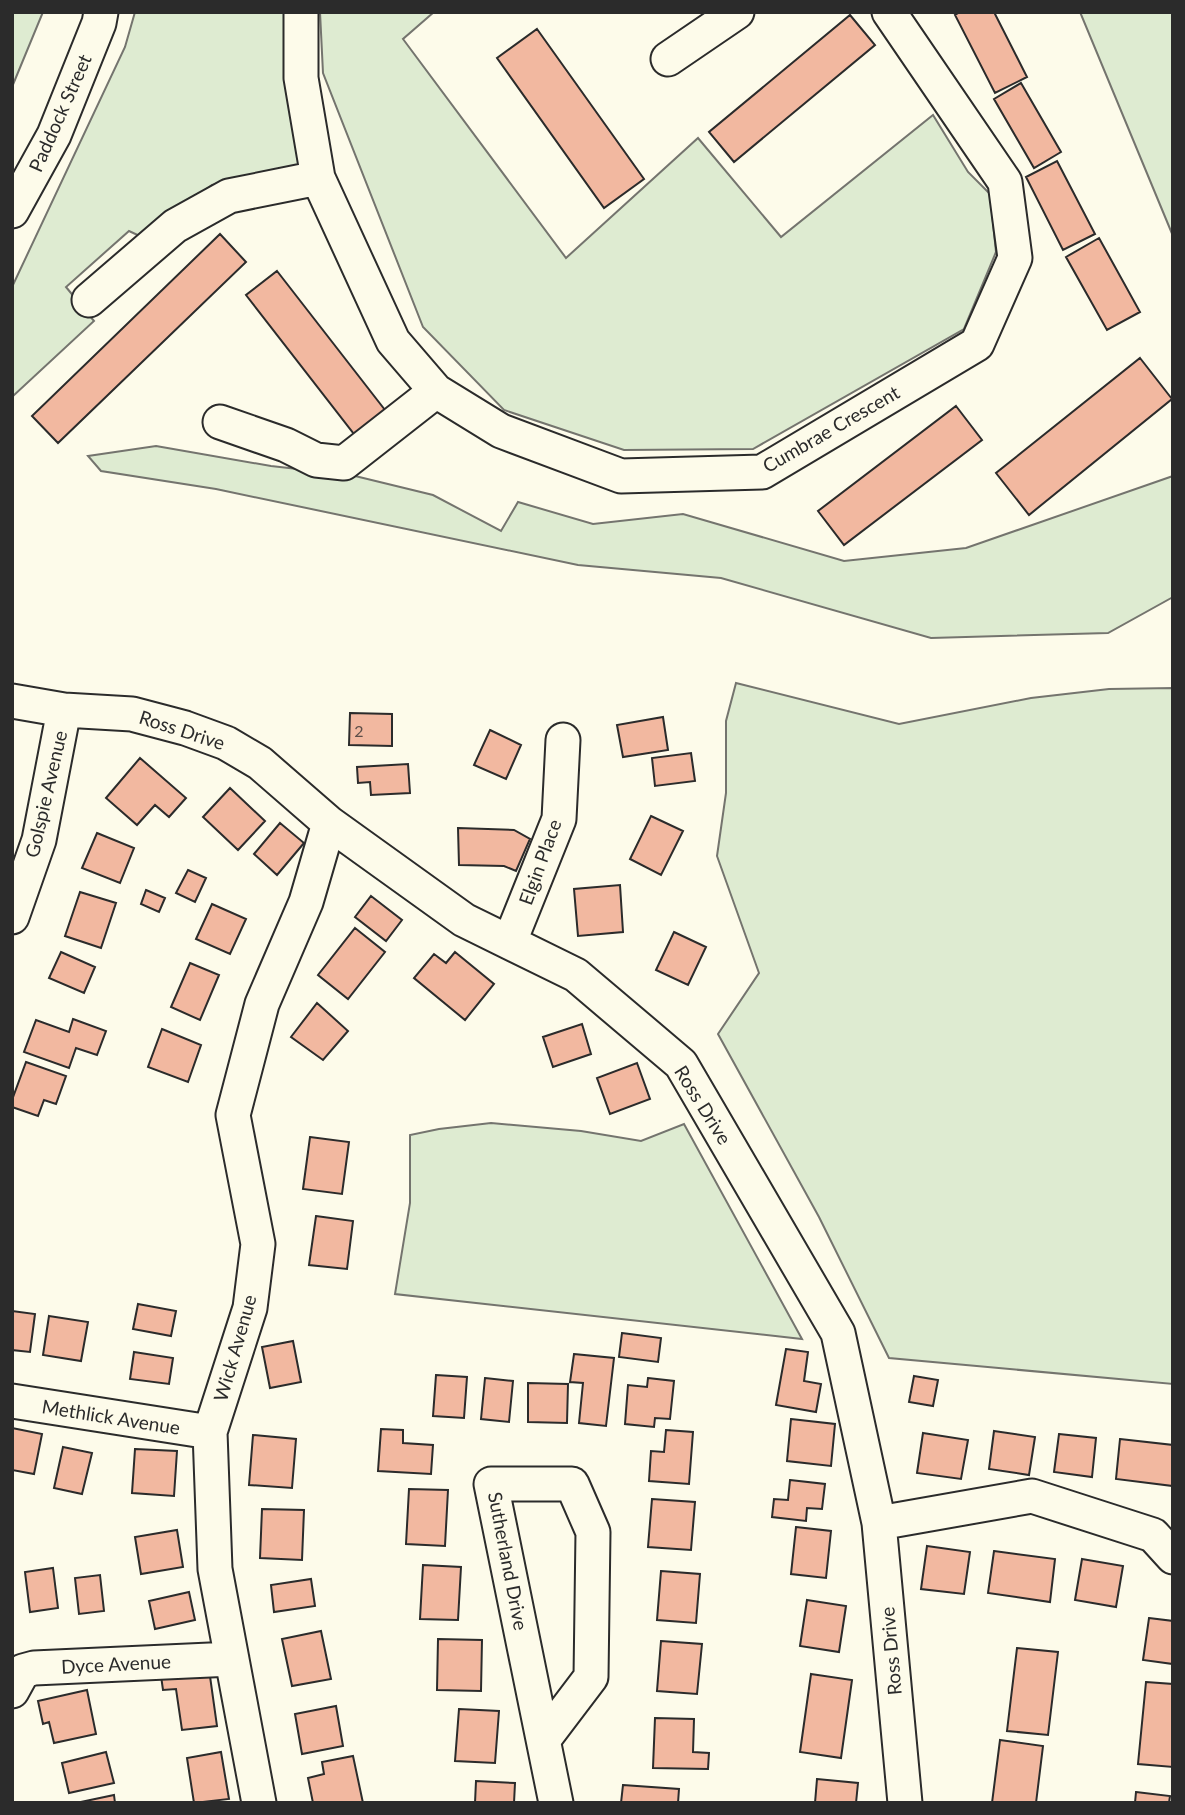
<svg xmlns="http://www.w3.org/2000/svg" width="1185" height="1815" viewBox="0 0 1185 1815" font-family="Lato,sans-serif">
  <rect width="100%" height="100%" fill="#fdfbea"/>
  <path fill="#deebd1" stroke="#74746e" stroke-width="2" d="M 12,12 L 43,12 L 12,87 Z
    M 135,12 L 292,12 L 308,154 L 299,171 L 212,185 L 144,238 L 129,231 L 66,287 L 94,321 L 12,397 L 12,287 L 125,47 Z
    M 320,12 L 434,12 L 403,39 L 566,258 L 698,138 L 781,237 L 933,115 L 968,172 L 990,194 L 996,252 L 964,329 L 753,449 L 624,450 L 504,410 L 423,327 L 323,73 Z
    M 1080,12 L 1173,12 L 1173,236 Z
    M 156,446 L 271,466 L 351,475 L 433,495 L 501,531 L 518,502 L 593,524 L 683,514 L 844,561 L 966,548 L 1173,476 L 1173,597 L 1108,633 L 931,638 L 721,578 L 578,565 L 216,489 L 101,471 L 88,456 Z
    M 736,683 L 899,724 L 1031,698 L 1109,689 L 1173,688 L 1173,1384 L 889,1358 L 819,1217 L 718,1034 L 759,973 L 717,856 L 726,793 L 726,721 Z
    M 491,1123 L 581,1131 L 641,1141 L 684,1124 L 802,1339 L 395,1294 L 410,1203 L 410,1135 L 439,1129 Z"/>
  <path fill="#f2b8a0" stroke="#2b2b2b" stroke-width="2" d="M 960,12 L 994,12 L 1027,77 L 995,93 L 955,15 Z
    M 850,15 L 875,45 L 734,162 L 709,132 Z
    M 537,29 L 644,179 L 604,208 L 497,58 Z
    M 1021,83 L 1061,152 L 1034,168 L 994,99 Z
    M 1057,161 L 1095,234 L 1063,250 L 1026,177 Z
    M 220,234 L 246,262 L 58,443 L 32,416 Z
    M 1099,238 L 1140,312 L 1107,330 L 1066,257 Z
    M 277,271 L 385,410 L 354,434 L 246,295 Z
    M 1140,358 L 1172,399 L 1029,515 L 996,473 Z
    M 956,406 L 982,440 L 844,545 L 818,511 Z
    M 350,713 L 392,714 L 392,746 L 349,745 Z
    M 663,717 L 668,750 L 623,757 L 617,725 Z
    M 490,730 L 521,745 L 506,779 L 474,765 Z
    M 691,753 L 695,781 L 655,786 L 652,758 Z
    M 140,758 L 186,798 L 169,817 L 155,805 L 137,825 L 106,798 Z
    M 408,764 L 410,793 L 371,795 L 370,782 L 358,783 L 357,767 Z
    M 230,788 L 265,821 L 238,850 L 203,817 Z
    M 651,816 L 683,831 L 661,875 L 630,859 Z
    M 280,823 L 304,843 L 277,875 L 254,854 Z
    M 458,828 L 514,830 L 530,839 L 516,871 L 504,866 L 459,865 Z
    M 97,833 L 134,848 L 120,883 L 82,868 Z
    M 188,870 L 206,878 L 195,902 L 176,893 Z
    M 620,885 L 623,932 L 578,936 L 574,889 Z
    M 146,890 L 165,898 L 159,912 L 141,904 Z
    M 80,892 L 116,903 L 101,948 L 65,936 Z
    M 371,896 L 402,920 L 386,941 L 355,917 Z
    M 212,904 L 246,919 L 230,954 L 196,939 Z
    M 355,928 L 385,952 L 348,999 L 318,975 Z
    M 674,932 L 706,947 L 688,985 L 656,970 Z
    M 61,952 L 95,967 L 84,993 L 49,978 Z
    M 455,952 L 494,984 L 465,1020 L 414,978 L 434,954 L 446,963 Z
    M 190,963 L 219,975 L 200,1020 L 171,1007 Z
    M 317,1003 L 348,1031 L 323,1060 L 291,1037 Z
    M 73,1019 L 106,1031 L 97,1055 L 76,1048 L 69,1068 L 24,1052 L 36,1020 L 69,1032 Z
    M 582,1024 L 591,1054 L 553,1067 L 543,1037 Z
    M 162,1029 L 201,1045 L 188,1082 L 148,1067 Z
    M 26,1062 L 66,1076 L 56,1104 L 44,1100 L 38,1116 L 12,1107 L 12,1100 Z
    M 637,1063 L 650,1099 L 610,1114 L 597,1078 Z
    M 310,1137 L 349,1142 L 342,1194 L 303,1189 Z
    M 316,1216 L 353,1221 L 347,1269 L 309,1265 Z
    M 138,1304 L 176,1311 L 171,1336 L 133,1329 Z
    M 12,1311 L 35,1314 L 30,1352 L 12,1350 Z
    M 49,1316 L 88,1322 L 81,1361 L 43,1355 Z
    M 622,1333 L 661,1338 L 658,1362 L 619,1357 Z
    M 293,1341 L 301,1382 L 270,1388 L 262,1347 Z
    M 786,1349 L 808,1352 L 804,1381 L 821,1384 L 816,1412 L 776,1405 Z
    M 134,1352 L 173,1358 L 169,1384 L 130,1379 Z
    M 574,1354 L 614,1358 L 606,1426 L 579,1423 L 583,1383 L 570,1382 Z
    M 436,1375 L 467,1377 L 464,1418 L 433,1416 Z
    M 914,1376 L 938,1380 L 933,1406 L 909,1402 Z
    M 485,1378 L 513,1381 L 509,1422 L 481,1419 Z
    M 648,1378 L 674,1381 L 670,1419 L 655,1418 L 654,1427 L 625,1424 L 628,1385 L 647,1387 Z
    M 528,1383 L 568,1384 L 567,1423 L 528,1422 Z
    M 791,1419 L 835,1424 L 831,1466 L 787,1461 Z
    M 12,1428 L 42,1434 L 34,1474 L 12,1470 Z
    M 381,1429 L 403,1430 L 403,1443 L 433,1445 L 431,1474 L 378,1471 Z
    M 666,1430 L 693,1432 L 689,1484 L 649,1481 L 651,1451 L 664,1452 Z
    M 994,1431 L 1035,1437 L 1029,1475 L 989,1469 Z
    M 923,1433 L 968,1440 L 961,1479 L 917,1473 Z
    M 1059,1434 L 1096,1438 L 1092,1477 L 1054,1472 Z
    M 253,1435 L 296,1439 L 292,1488 L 249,1485 Z
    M 1120,1439 L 1173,1445 L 1173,1486 L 1116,1479 Z
    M 63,1447 L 92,1453 L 82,1494 L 54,1488 Z
    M 135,1449 L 177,1451 L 174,1496 L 132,1493 Z
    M 790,1480 L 825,1484 L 822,1509 L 807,1508 L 806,1521 L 772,1517 L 774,1499 L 788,1500 Z
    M 409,1489 L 448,1490 L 445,1546 L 406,1544 Z
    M 652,1499 L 695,1502 L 691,1550 L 648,1547 Z
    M 262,1509 L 304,1510 L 302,1560 L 260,1558 Z
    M 796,1527 L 831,1531 L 826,1578 L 791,1574 Z
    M 177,1530 L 183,1567 L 141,1574 L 135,1537 Z
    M 927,1546 L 970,1552 L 964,1594 L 921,1589 Z
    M 994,1551 L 1055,1559 L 1050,1602 L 988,1593 Z
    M 1082,1559 L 1123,1566 L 1116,1607 L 1075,1600 Z
    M 423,1565 L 461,1567 L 458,1620 L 420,1619 Z
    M 53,1568 L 58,1608 L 30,1612 L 25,1572 Z
    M 661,1571 L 700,1574 L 696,1623 L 657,1620 Z
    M 100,1575 L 104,1611 L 79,1614 L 75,1578 Z
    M 311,1579 L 315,1606 L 274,1612 L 271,1585 Z
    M 189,1592 L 195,1620 L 155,1629 L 149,1601 Z
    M 807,1600 L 846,1606 L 839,1652 L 800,1646 Z
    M 1149,1618 L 1173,1621 L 1173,1664 L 1143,1660 Z
    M 321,1631 L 331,1679 L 292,1686 L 282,1639 Z
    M 438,1639 L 482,1640 L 481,1691 L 437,1690 Z
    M 661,1641 L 702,1644 L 697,1694 L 657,1691 Z
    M 1017,1648 L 1058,1652 L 1048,1735 L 1007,1731 Z
    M 208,1662 L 217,1726 L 182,1730 L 176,1689 L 163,1690 L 160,1669 Z
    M 811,1674 L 852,1680 L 841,1758 L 800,1752 Z
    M 1146,1682 L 1173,1684 L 1173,1767 L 1138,1764 Z
    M 87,1690 L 96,1734 L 54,1743 L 49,1722 L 43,1724 L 38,1701 Z
    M 336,1706 L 343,1746 L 302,1754 L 295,1714 Z
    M 459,1709 L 499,1711 L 495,1763 L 455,1761 Z
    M 655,1718 L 694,1719 L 693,1752 L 709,1753 L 708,1769 L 653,1768 Z
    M 1000,1740 L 1043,1746 L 1036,1803 L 992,1803 Z
    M 106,1752 L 114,1783 L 69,1793 L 62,1763 Z
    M 221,1752 L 229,1799 L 194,1803 L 187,1758 Z
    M 353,1756 L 363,1803 L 313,1803 L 308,1778 L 324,1774 L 322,1762 Z
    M 817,1779 L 858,1783 L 856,1803 L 815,1803 Z
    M 476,1781 L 515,1783 L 514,1803 L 475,1803 Z
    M 623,1785 L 679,1789 L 678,1803 L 621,1803 Z
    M 1136,1792 L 1170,1796 L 1169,1803 L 1135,1803 Z
    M 114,1795 L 115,1803 L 76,1803 Z"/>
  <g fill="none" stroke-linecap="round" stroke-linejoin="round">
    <defs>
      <path id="minor" d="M 301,12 L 301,78 L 318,178 L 393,341 L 436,391 L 501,431 L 621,476 L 762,472 L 977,344 L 1015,258 L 1005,182 L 889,12
        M 668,59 L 737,12
        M 12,211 L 54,135 L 99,23 L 101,12
        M 89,300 L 175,226 L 229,196 L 318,178
        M 220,422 L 286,445 L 316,460 L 344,463 L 436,391
        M 12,701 L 64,710 L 132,714 L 185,728 L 226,743 L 260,763 L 329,823 L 464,920 L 576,975 L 681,1064 L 838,1333 L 879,1523 L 905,1803
        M 12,917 L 39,840 L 64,710
        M 510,941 L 559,819 L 563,740
        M 12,1401 L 210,1432
        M 879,1523 L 1032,1496 L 1153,1535 L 1173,1557
        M 12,1691 L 23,1671 L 34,1668 L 232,1659
        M 544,1739 L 591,1677 L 593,1532 L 572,1484 L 491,1484 L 556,1803
        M 259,1803 L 215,1569 L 210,1432 L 250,1308 L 258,1244 L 233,1115 L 262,1004 L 306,902 L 329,823"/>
    </defs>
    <use href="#minor" stroke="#2b2b2b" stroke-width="37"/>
    <use href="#minor" stroke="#fdfbea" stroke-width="33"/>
  </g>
  <g text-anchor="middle" stroke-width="5" stroke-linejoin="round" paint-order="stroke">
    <g font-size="16" fill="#5d4e48">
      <text x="359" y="737">2</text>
    </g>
    <g font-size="19" fill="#2b2b2b" stroke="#fdfbea">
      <text transform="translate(60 113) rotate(-66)" y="7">Paddock Street</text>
      <text transform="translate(831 429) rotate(-30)" y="7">Cumbrae Crescent</text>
      <text transform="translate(182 730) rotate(18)" y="7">Ross Drive</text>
      <text transform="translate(46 794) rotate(-77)" y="7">Golspie Avenue</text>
      <text transform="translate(540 862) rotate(-70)" y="7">Elgin Place</text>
      <text transform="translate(703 1105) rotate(58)" y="7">Ross Drive</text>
      <text transform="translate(235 1348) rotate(-74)" y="7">Wick Avenue</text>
      <text transform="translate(111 1417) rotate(9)" y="7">Methlick Avenue</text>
      <text transform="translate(508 1561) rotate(79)" y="7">Sutherland Drive</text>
      <text transform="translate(891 1651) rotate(-95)" y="7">Ross Drive</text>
      <text transform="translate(116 1664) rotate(-3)" y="7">Dyce Avenue</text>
    </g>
  </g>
  <rect width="1185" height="1815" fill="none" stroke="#2b2b2b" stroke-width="28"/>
</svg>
